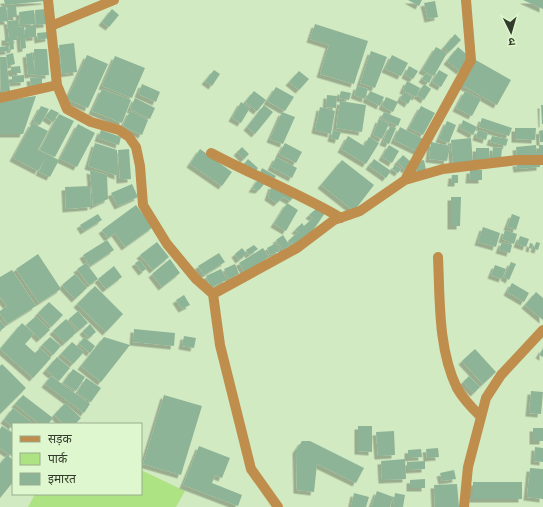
<svg xmlns="http://www.w3.org/2000/svg" width="543" height="507" viewBox="0 0 543 507" font-family="Helvetica,'Noto Sans Devanagari',sans-serif">
  <defs>
    <filter id="shadow"><feDropShadow dx="-3.5" dy="3.5" stdDeviation="0" flood-color="#0004"/></filter>
  </defs>
  <rect width="100%" height="100%" fill="#d2eac2"/>
  <path fill="#ade383" d="M 141,470 L 185,491 L 176,507 L 28,507 L 35,494 L 141,494 Z"/>
  <path fill="#8db497" filter="url(#shadow)" d="M 4,0 L 45,0 L 45,1 L 5,5 Z
    M 408,0 L 422,0 L 419,6 Z
    M 523,0 L 543,0 L 543,9 Z
    M 435,1 L 438,17 L 428,19 L 424,3 Z
    M 6,6 L 8,21 L 0,22 L 0,7 Z
    M 7,6 L 16,6 L 17,17 L 8,17 Z
    M 46,9 L 47,24 L 36,25 L 35,10 Z
    M 112,9 L 119,15 L 109,27 L 102,22 Z
    M 34,10 L 35,24 L 20,25 L 19,12 Z
    M 18,20 L 19,27 L 24,26 L 26,48 L 21,49 L 20,36 L 17,36 L 18,40 L 13,40 L 14,49 L 10,50 L 9,42 L 5,43 L 5,37 L 9,37 L 7,21 Z
    M 315,24 L 368,41 L 354,84 L 320,74 L 329,45 L 310,39 Z
    M 26,26 L 36,26 L 36,37 L 26,38 Z
    M 48,32 L 49,38 L 38,40 L 37,33 Z
    M 455,34 L 461,40 L 449,52 L 444,47 Z
    M 74,43 L 77,72 L 62,74 L 59,45 Z
    M 8,46 L 9,51 L 0,52 L 0,47 Z
    M 436,47 L 447,53 L 434,76 L 422,70 Z
    M 458,47 L 471,58 L 460,71 L 447,61 Z
    M 34,49 L 47,49 L 49,75 L 35,76 Z
    M 371,51 L 387,57 L 375,88 L 360,83 Z
    M 13,53 L 15,64 L 8,66 L 6,55 Z
    M 32,53 L 35,74 L 28,75 L 26,54 Z
    M 87,55 L 108,64 L 88,108 L 67,99 Z
    M 392,55 L 408,63 L 401,76 L 385,69 Z
    M 115,56 L 145,68 L 132,98 L 102,86 Z
    M 0,57 L 6,57 L 10,91 L 1,92 Z
    M 474,59 L 511,80 L 497,105 L 460,84 Z
    M 20,66 L 21,73 L 11,73 L 11,67 Z
    M 409,66 L 418,71 L 413,79 L 405,75 Z
    M 214,70 L 220,74 L 212,86 L 205,81 Z
    M 439,70 L 448,75 L 441,87 L 432,82 Z
    M 299,71 L 309,79 L 299,90 L 289,82 Z
    M 426,73 L 432,77 L 429,83 L 422,79 Z
    M 24,75 L 24,82 L 12,83 L 12,76 Z
    M 42,77 L 42,85 L 31,86 L 30,78 Z
    M 407,81 L 420,88 L 416,97 L 403,90 Z
    M 142,84 L 160,92 L 156,102 L 138,94 Z
    M 424,84 L 431,89 L 424,100 L 417,95 Z
    M 357,86 L 368,89 L 365,99 L 354,95 Z
    M 276,87 L 294,97 L 285,111 L 267,101 Z
    M 102,89 L 131,100 L 122,123 L 92,111 Z
    M 254,91 L 266,100 L 257,111 L 245,102 Z
    M 341,91 L 351,93 L 349,100 L 339,98 Z
    M 370,91 L 384,97 L 380,106 L 366,99 Z
    M 465,91 L 481,99 L 472,116 L 456,108 Z
    M 404,92 L 412,97 L 408,104 L 400,99 Z
    M 327,95 L 337,96 L 336,108 L 326,107 Z
    M 36,96 L 23,134 L 0,134 L 0,101 Z
    M 386,97 L 398,102 L 393,112 L 382,106 Z
    M 135,98 L 155,108 L 150,119 L 130,109 Z
    M 340,101 L 366,105 L 362,132 L 336,128 Z
    M 241,102 L 250,108 L 241,123 L 232,118 Z
    M 264,105 L 273,112 L 255,134 L 247,127 Z
    M 541,105 L 543,105 L 543,124 L 542,124 Z
    M 41,106 L 49,109 L 40,125 L 33,121 Z
    M 421,106 L 435,113 L 423,135 L 409,128 Z
    M 320,107 L 335,111 L 331,134 L 315,130 Z
    M 51,109 L 59,113 L 53,122 L 45,117 Z
    M 130,111 L 148,120 L 142,135 L 123,126 Z
    M 282,112 L 295,117 L 283,144 L 270,139 Z
    M 384,112 L 401,119 L 398,126 L 381,118 Z
    M 59,114 L 74,121 L 55,157 L 40,150 Z
    M 482,118 L 512,128 L 509,136 L 479,127 Z
    M 379,119 L 389,124 L 382,139 L 373,135 Z
    M 463,120 L 477,127 L 473,135 L 460,128 Z
    M 447,121 L 456,125 L 449,143 L 439,139 Z
    M 32,123 L 48,131 L 38,150 L 59,160 L 50,177 L 39,172 L 45,159 L 38,171 L 13,158 Z
    M 78,124 L 95,133 L 77,167 L 60,159 Z
    M 390,126 L 396,128 L 389,144 L 383,142 Z
    M 400,127 L 425,140 L 419,152 L 394,140 Z
    M 515,128 L 536,128 L 535,140 L 515,139 Z
    M 101,130 L 121,137 L 119,145 L 98,138 Z
    M 333,130 L 341,132 L 338,140 L 331,138 Z
    M 478,130 L 488,133 L 486,140 L 476,137 Z
    M 543,130 L 543,142 L 540,142 L 539,131 Z
    M 348,136 L 364,146 L 369,137 L 379,143 L 366,164 L 341,149 Z
    M 492,136 L 508,139 L 506,146 L 490,142 Z
    M 471,138 L 473,163 L 453,165 L 451,140 Z
    M 431,142 L 450,146 L 447,161 L 429,159 Z
    M 95,143 L 117,150 L 118,176 L 88,166 Z
    M 285,143 L 302,152 L 296,163 L 279,154 Z
    M 389,145 L 399,151 L 392,163 L 382,157 Z
    M 536,145 L 537,155 L 517,157 L 516,147 Z
    M 539,145 L 543,145 L 543,158 L 539,158 Z
    M 242,147 L 249,154 L 244,159 L 237,152 Z
    M 493,147 L 502,148 L 501,159 L 492,158 Z
    M 476,148 L 489,148 L 489,159 L 476,159 Z
    M 129,149 L 131,179 L 120,180 L 118,150 Z
    M 200,149 L 232,172 L 222,186 L 190,164 Z
    M 403,155 L 412,163 L 406,170 L 397,162 Z
    M 276,157 L 297,168 L 292,178 L 271,167 Z
    M 248,159 L 258,168 L 255,172 L 244,164 Z
    M 374,159 L 391,171 L 386,178 L 369,166 Z
    M 342,160 L 374,185 L 354,211 L 321,185 Z
    M 424,160 L 426,170 L 417,172 L 415,162 Z
    M 540,161 L 540,167 L 517,169 L 516,163 Z
    M 395,165 L 401,169 L 398,173 L 392,169 Z
    M 262,168 L 276,176 L 273,181 L 260,173 Z
    M 90,170 L 107,175 L 108,199 L 93,206 Z
    M 470,170 L 482,170 L 482,180 L 469,180 Z
    M 452,175 L 458,175 L 458,183 L 451,183 Z
    M 259,178 L 266,182 L 259,190 L 252,189 Z
    M 132,184 L 138,197 L 118,206 L 111,193 Z
    M 272,185 L 295,196 L 290,201 L 283,197 L 277,203 L 268,197 Z
    M 90,186 L 91,207 L 66,209 L 65,187 Z
    M 451,197 L 461,197 L 460,226 L 451,226 Z
    M 287,203 L 298,210 L 286,231 L 274,224 Z
    M 136,205 L 153,227 L 125,247 L 115,233 L 108,238 L 102,230 Z
    M 317,208 L 325,213 L 314,229 L 295,245 L 288,241 L 298,232 L 295,230 L 302,223 L 304,226 L 313,218 L 309,215 Z
    M 98,214 L 102,220 L 84,231 L 80,225 Z
    M 512,214 L 520,217 L 516,230 L 507,227 Z
    M 483,227 L 500,233 L 496,247 L 478,242 Z
    M 505,230 L 517,234 L 514,244 L 502,239 Z
    M 283,235 L 290,246 L 283,250 L 276,240 Z
    M 520,236 L 529,239 L 526,247 L 517,244 Z
    M 107,240 L 114,250 L 90,266 L 83,255 Z
    M 157,242 L 169,257 L 153,270 L 140,255 Z
    M 502,242 L 512,245 L 510,253 L 499,250 Z
    M 536,242 L 540,243 L 538,250 L 534,249 Z
    M 276,243 L 280,251 L 270,255 L 267,248 Z
    M 530,243 L 533,244 L 532,249 L 529,248 Z
    M 254,245 L 258,249 L 249,255 L 246,250 Z
    M 242,248 L 247,254 L 239,260 L 235,254 Z
    M 263,248 L 269,257 L 245,272 L 239,263 Z
    M 219,253 L 225,262 L 204,275 L 198,266 Z
    M 38,254 L 61,289 L 39,303 L 16,269 Z
    M 170,259 L 180,273 L 162,287 L 152,274 Z
    M 140,260 L 146,269 L 142,272 L 135,263 Z
    M 511,262 L 516,264 L 509,280 L 504,277 Z
    M 86,263 L 98,279 L 89,285 L 77,269 Z
    M 235,264 L 239,274 L 229,279 L 224,269 Z
    M 495,265 L 506,269 L 502,279 L 491,275 Z
    M 114,266 L 122,277 L 106,289 L 98,279 Z
    M 221,269 L 227,280 L 211,287 L 206,276 Z
    M 12,270 L 36,306 L 7,324 L 0,313 L 0,311 L 7,306 L 0,297 L 0,277 Z
    M 75,274 L 87,288 L 75,299 L 62,285 Z
    M 512,283 L 529,293 L 524,302 L 507,292 Z
    M 95,286 L 123,314 L 106,332 L 77,304 Z
    M 536,292 L 543,298 L 543,320 L 525,305 Z
    M 184,295 L 190,305 L 182,309 L 176,300 Z
    M 49,302 L 63,315 L 51,327 L 38,313 Z
    M 78,311 L 88,323 L 79,330 L 69,319 Z
    M 36,316 L 50,330 L 40,339 L 26,325 Z
    M 66,319 L 77,332 L 65,343 L 53,331 Z
    M 0,320 L 5,327 L 0,331 Z
    M 22,323 L 34,334 L 25,344 L 35,353 L 40,348 L 51,358 L 33,378 L 0,349 Z
    M 90,324 L 96,332 L 89,338 L 83,331 Z
    M 134,329 L 175,333 L 174,346 L 133,342 Z
    M 184,336 L 196,338 L 194,348 L 182,346 Z
    M 50,337 L 61,346 L 53,355 L 42,345 Z
    M 84,337 L 95,346 L 90,353 L 79,344 Z
    M 104,337 L 130,345 L 101,382 L 81,366 Z
    M 72,342 L 84,352 L 73,364 L 61,354 Z
    M 543,348 L 543,357 L 539,355 Z
    M 475,349 L 496,372 L 483,384 L 462,361 Z
    M 57,357 L 70,368 L 59,381 L 46,370 Z
    M 2,364 L 26,388 L 0,414 L 0,366 Z
    M 73,369 L 85,377 L 76,391 L 63,383 Z
    M 51,376 L 90,404 L 84,413 L 45,384 Z
    M 469,376 L 480,387 L 474,393 L 463,382 Z
    M 86,378 L 101,388 L 91,402 L 77,393 Z
    M 531,391 L 543,392 L 541,414 L 529,413 Z
    M 23,395 L 53,418 L 48,424 L 39,424 L 15,404 Z
    M 164,395 L 202,406 L 181,475 L 143,464 Z
    M 65,403 L 81,418 L 75,424 L 64,424 L 54,415 Z
    M 13,408 L 31,422 L 29,424 L 13,424 L 13,427 L 4,420 Z
    M 2,426 L 13,433 L 13,457 L 0,448 L 0,429 Z
    M 358,426 L 372,426 L 372,452 L 358,451 Z
    M 533,428 L 543,428 L 543,441 L 533,441 Z
    M 394,431 L 395,455 L 378,456 L 376,432 Z
    M 302,441 L 310,441 L 364,468 L 356,483 L 317,464 L 314,492 L 297,490 L 296,450 Z
    M 199,446 L 230,458 L 222,478 L 215,475 L 212,483 L 242,495 L 238,506 L 183,485 Z
    M 535,447 L 543,448 L 543,462 L 534,461 Z
    M 438,448 L 439,457 L 427,458 L 426,449 Z
    M 421,449 L 422,457 L 408,458 L 408,450 Z
    M 7,455 L 13,460 L 13,482 L 0,498 L 0,464 Z
    M 405,459 L 406,479 L 382,480 L 381,461 Z
    M 425,461 L 425,469 L 407,470 L 407,462 Z
    M 530,468 L 543,469 L 543,499 L 527,497 Z
    M 454,470 L 456,479 L 442,481 L 440,473 Z
    M 425,479 L 425,488 L 410,488 L 410,480 Z
    M 473,482 L 522,482 L 522,499 L 473,499 Z
    M 457,484 L 459,507 L 435,507 L 434,485 Z
    M 377,491 L 393,497 L 390,507 L 371,507 Z
    M 354,493 L 369,497 L 366,507 L 351,507 Z
    M 395,493 L 405,495 L 403,507 L 393,507 Z"/>
  <g fill="none" stroke-linecap="round" stroke-linejoin="round">
    <path stroke="#bf8d4c" stroke-width="10" d="M 48,0 L 57,85 L 67,109 L 91,122 L 119,130 L 129,137 L 136,147 L 140,166 L 143,205 L 167,244 L 196,279 L 213,294 L 220,345 L 251,469 L 278,507
      M 51,26 L 114,0
      M 0,98 L 57,85
      M 211,153 C 254,176 299,193 341,218
      M 405,180 L 471,60 L 466,0
      M 438,257 C 440,300 438,349 457,388 C 463,399 472,408 481,417
      M 213,294 L 297,248 L 334,220 L 360,211 L 405,180 L 443,169 L 517,160 L 543,160
      M 464,507 L 468,467 L 486,398 L 501,375 L 543,330"/>
  </g>
  <rect x="12" y="423" width="130" height="72" fill="#dff7cf" stroke="#9aac8e"/>
  <rect x="20" y="436" width="20" height="6" fill="#bf8d4c" stroke="#9aac8e"/>
  <text x="48" y="443" font-size="12" fill="#333c2c">सड़क</text>
  <rect x="20" y="453" width="20" height="12" fill="#ade383" stroke="#9aac8e"/>
  <text x="48" y="463" font-size="12" fill="#333c2c">पार्क</text>
  <rect x="20" y="473" width="20" height="12" fill="#8db497" stroke="#9aac8e"/>
  <text x="48" y="483" font-size="12" fill="#333c2c">इमारत</text>
  <g transform="translate(511 32) rotate(175)" stroke="#dff7cf" stroke-width="3" paint-order="stroke">
  <path d="M0-3L7 15L0 10L-7 15Z" fill="#333c2c"/>
  <text y="-6" font-size="11" font-weight="bold" text-anchor="middle" fill="#333c2c">उ</text>
  </g>
</svg>
